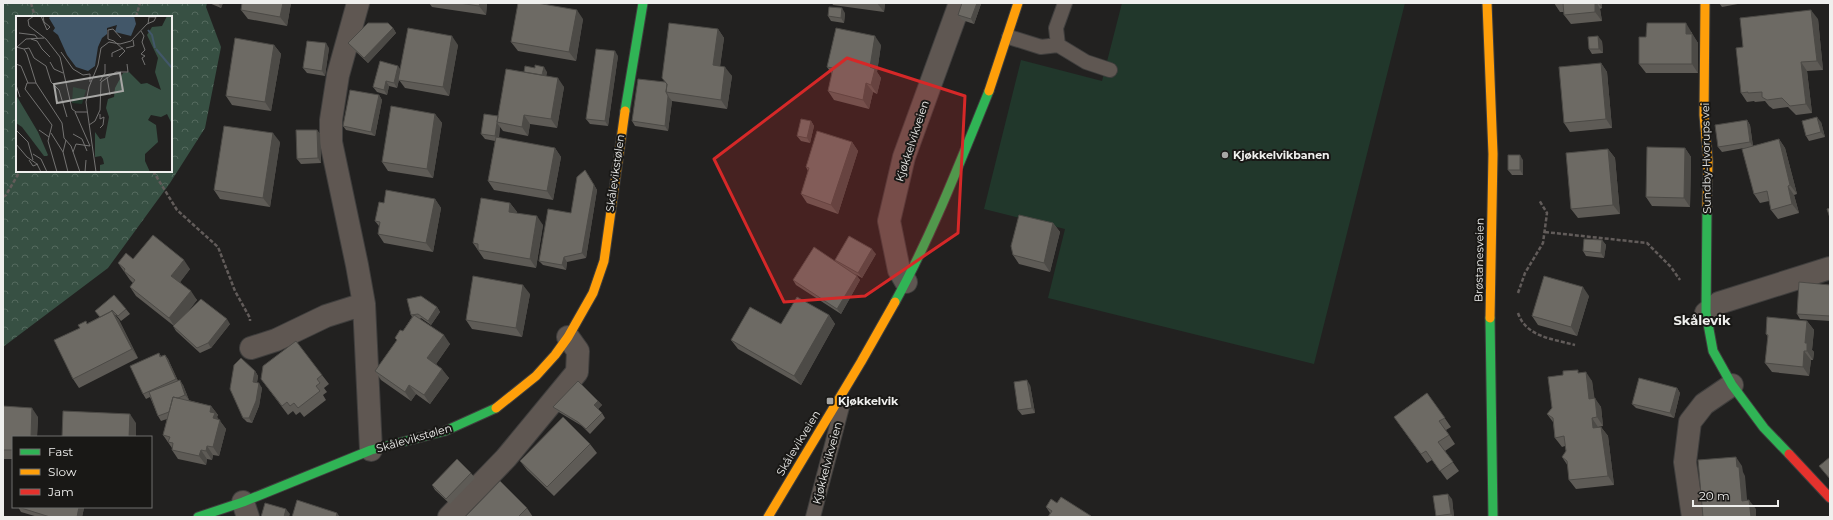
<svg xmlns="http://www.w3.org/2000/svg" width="1833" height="520" viewBox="0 0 1833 520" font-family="Montserrat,sans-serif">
  <defs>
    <pattern id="forest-crowns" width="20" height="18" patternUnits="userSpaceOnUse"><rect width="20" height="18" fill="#375043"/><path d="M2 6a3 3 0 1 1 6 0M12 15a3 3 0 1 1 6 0" fill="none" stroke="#546a5e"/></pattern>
  </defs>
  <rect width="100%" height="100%" fill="#222120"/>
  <path fill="#21372b" d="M 1122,3 L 1405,3 L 1314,364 L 1048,298 L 1065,229 L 984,209 L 1021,60 L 1102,81 Z"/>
  <path fill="url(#forest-crowns)" fill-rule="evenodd" d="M 3,3 L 207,3 L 206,7 L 221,47 L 205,128 L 170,183 L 108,268 L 3,347 ZM 17,17 L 171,17 L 171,171 L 17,171 Z"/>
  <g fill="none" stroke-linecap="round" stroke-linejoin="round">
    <defs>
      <path id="lane" d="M 1009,37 L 1041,47 L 1058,45 L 1086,62 L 1110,70
        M 1058,45 L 1056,28 L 1065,3
        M 813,517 L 843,403"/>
      <path id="street" d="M 358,3 L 338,75 L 331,120 L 331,142 L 357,265 L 364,304 L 371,450
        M 906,282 L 899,270 L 889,221 L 904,157 L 960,3
        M 1706,313 L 1719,303 L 1830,268
        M 251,348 L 276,340 L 326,316 L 364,304
        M 243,502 L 248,517
        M 449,517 L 506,458 L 577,372 L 578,351 L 568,337
        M 1693,517 L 1685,462 L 1690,422 L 1704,404 L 1732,385"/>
      <path id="fast" d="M 625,111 L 643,3
        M 1707,208 L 1706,313 L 1713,351 L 1732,385 L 1764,428 L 1789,454
        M 895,302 C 932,235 960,162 989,91
        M 1490,318 L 1493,517
        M 198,517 L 243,502 L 371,450 L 445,431 L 496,408"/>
      <path id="slow" d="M 1487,3 L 1493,154 L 1490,318
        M 1705,3 L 1704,115 L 1708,161 L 1707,208
        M 989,91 L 1018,3
        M 496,408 L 536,376 L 555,355 L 568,337 L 593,293 L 604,261 L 625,111
        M 768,517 L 861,362 L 895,302"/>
      <path id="jam" d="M 1789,454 L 1830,498"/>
    </defs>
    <use href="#lane" stroke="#3f3e3d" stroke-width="16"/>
    <use href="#street" stroke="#3f3e3d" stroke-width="24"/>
    <use href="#fast" stroke="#3f3e3d" stroke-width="11"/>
    <use href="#slow" stroke="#3f3e3d" stroke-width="11"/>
    <use href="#jam" stroke="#3f3e3d" stroke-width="11"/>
    <path stroke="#625c5a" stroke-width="2.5" stroke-dasharray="4 2" stroke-linecap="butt" d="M 31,3 L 35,17
      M 136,17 L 140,3
      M 153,171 L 177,210 L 218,247 L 235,291 L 250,318 L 250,321
      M 3,197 L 6,195 L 20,171
      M 1545,232 L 1647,243 L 1671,267 L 1680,280
      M 1518,293 L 1525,273 L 1543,243 L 1547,213 L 1539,200
      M 1518,313 C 1526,337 1553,339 1575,345"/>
    <use href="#lane" stroke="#5f5752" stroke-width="14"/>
    <use href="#street" stroke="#5f5752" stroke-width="22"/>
    <use href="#fast" stroke="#30b455" stroke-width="9"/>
    <use href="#slow" stroke="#ff9f0a" stroke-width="9"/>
    <use href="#jam" stroke="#e5322d" stroke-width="9"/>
  </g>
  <path fill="#5e5b56" d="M 209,3 L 223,3 L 221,8 Z
    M 291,3 L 287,26 L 248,19 L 241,10 Z
    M 429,3 L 487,3 L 486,15 L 432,7 Z
    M 832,3 L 885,3 L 884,12 L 833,5 Z
    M 962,3 L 981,3 L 981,4 L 974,24 L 962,20 L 958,15 Z
    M 1554,3 L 1602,3 L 1602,8 L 1600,9 L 1602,21 L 1571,24 L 1564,15 L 1564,12 L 1560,12 Z
    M 1719,3 L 1743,3 L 1722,7 Z
    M 845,13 L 844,23 L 831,21 L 828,16 Z
    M 583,19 L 576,61 L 518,51 L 511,42 Z
    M 1818,19 L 1823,70 L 1807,71 L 1812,113 L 1796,115 L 1788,107 L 1773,109 L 1769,106 L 1765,101 L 1755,102 L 1754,101 L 1747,102 L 1741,93 L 1743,47 Z
    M 393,28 L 396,33 L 368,63 L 352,48 L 348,43 Z
    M 718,29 L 724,38 L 720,66 L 732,76 L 727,109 L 672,101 L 668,131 L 635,126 L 632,121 L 665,82 Z
    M 1692,32 L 1692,34 L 1698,43 L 1698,73 L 1646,73 L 1639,64 L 1646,37 Z
    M 1602,41 L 1603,53 L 1592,54 L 1589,49 Z
    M 274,45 L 281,54 L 271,111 L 232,105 L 226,96 Z
    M 458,45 L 449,96 L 405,88 L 399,80 L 397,88 L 389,86 L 387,95 L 377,92 L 373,87 L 400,69 Z
    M 881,45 L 877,72 L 881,78 L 877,94 L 873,92 L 869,109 L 834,100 L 828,91 L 832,74 L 827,67 Z
    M 329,48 L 325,76 L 307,73 L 303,68 Z
    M 618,56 L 608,126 L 590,124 L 586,119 Z
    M 1601,63 L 1607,72 L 1612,128 L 1570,132 L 1564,123 Z
    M 524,72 L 547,72 L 546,76 L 564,87 L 557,128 L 530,124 L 528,136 L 503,131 L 500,127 L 499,138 L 555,148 L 561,157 L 553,200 L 494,190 L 488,181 L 495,141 L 485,139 L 481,134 L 498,116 Z
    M 379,95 L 382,100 L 375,136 L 346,130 L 343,126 Z
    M 435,114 L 442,123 L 433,178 L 388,171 L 382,162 Z
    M 1747,120 L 1750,125 L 1753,146 L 1779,139 L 1785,148 L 1797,194 L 1794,195 L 1799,213 L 1778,219 L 1771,210 L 1769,201 L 1760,203 L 1754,194 L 1744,148 L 1722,152 L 1718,147 Z
    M 811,121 L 814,126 L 810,143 L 801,141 L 797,136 Z
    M 1821,122 L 1825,137 L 1809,141 L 1806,136 Z
    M 317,130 L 320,134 L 321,163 L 301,164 L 297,159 Z
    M 280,142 L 270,207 L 220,199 L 214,190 Z
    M 852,142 L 858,151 L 838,214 L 807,203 L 801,194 L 808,171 L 806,167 Z
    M 1685,148 L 1691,157 L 1690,207 L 1652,206 L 1646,197 Z
    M 1608,149 L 1615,158 L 1620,214 L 1578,218 L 1571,209 Z
    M 1523,160 L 1523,175 L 1512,175 L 1508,170 Z
    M 588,175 L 597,190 L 586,258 L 567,262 L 566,270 L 543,265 L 539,261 L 571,213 Z
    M 435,199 L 441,208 L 433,252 L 384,243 L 378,234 L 379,226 L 375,221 L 384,203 Z
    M 510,203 L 517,212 L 516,213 L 543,225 L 536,268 L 484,259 L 473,243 Z
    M 1053,223 L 1060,232 L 1050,272 L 1019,264 L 1013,255 Z
    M 1602,240 L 1606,245 L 1604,258 L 1586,256 L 1583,251 Z
    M 876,254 L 862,278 L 855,274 L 857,276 L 860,280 L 841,314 L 796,285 L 793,280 L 836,262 L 835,260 Z
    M 133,259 L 190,269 L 180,282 L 197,300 L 186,314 L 230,324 L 211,348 L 200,353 L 176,331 L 173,326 L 174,326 L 136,296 L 130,287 L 133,283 L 130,280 L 118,263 Z
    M 1830,285 L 1830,321 L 1800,319 L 1797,314 Z
    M 530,294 L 522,337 L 472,329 L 466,320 Z
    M 1589,296 L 1577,336 L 1538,325 L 1532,316 Z
    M 437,307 L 440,312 L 431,325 L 421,318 L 420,319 L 450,344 L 436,364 L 449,378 L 430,404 L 416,394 L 411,401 L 381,380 L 375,371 L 397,340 L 395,338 L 403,331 L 412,317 L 411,315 Z
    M 126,309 L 130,314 L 121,321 L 116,315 L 115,315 L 119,320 L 138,358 L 79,388 L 73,379 L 88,323 L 100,317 L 95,311 Z
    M 829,315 L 835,324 L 801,385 L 738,349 L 731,340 L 781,324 Z
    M 1807,321 L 1814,330 L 1812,350 L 1814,352 L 1813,360 L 1811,360 L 1809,376 L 1772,372 L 1765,363 L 1768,337 L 1766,334 Z
    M 159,353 L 161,356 L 165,355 L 168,359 L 178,381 L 183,385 L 189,400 L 188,400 L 211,406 L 218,415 L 217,417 L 226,429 L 219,456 L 213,455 L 212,460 L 207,459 L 206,465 L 178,459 L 172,450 L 172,448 L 163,435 L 167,419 L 161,421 L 158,416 L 150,397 L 146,399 L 143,394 Z
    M 255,371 L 258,376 L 257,383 L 262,388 L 259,406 L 252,423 L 247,422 L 243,418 Z
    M 1580,373 L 1592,381 L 1594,398 L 1601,407 L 1603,426 L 1598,427 L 1598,428 L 1601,427 L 1608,436 L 1614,485 L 1576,489 L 1569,480 L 1568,466 L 1562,457 L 1566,451 L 1565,446 L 1562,447 L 1555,438 L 1553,422 L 1547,414 Z
    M 322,375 L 329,384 L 324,388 L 327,392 L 323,395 L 326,400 L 304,417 L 300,412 L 296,415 L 293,411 L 288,415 L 261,379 Z
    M 1030,385 L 1035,413 L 1022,415 L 1018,410 Z
    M 1677,388 L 1680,393 L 1674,418 L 1636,408 L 1632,404 Z
    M 1427,393 L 1451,427 L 1446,430 L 1455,444 L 1445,451 L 1459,471 L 1447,480 L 1432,460 L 1427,463 L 1394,417 Z
    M 598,401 L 602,405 L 598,409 L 602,413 L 605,418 L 590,434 L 582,426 L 557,411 L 553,407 Z
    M 3,406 L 38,417 L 37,437 L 13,437 L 13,459 L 3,459 Z
    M 590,444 L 597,453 L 554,496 L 527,470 L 520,461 Z
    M 471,473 L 475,478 L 450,504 L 435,490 L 432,485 Z
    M 1452,499 L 1454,517 L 1437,517 L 1436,516 Z
    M 1057,503 L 1091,516 L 1091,517 L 1048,517 L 1050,513 L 1046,507 Z
    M 18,507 L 83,507 L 84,508 L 82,517 L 38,517 L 21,512 Z
    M 527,508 L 533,517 L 465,517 Z"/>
  <path fill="#4c4a46" d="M 218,3 L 223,3 L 221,8 Z
    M 283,3 L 291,3 L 287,26 L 280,17 Z
    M 480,3 L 487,3 L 486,15 L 479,6 Z
    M 877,3 L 885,3 L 884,12 Z
    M 977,3 L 981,3 L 981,4 L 974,24 L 971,19 Z
    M 1595,3 L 1597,3 L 1600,9 L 1602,21 L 1595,12 Z
    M 1598,3 L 1602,3 L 1602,8 Z
    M 842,8 L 845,13 L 844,23 L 841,18 Z
    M 577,10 L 583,19 L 576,61 L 569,52 Z
    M 1811,10 L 1818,19 L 1823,70 L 1817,61 Z
    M 1686,23 L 1698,43 L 1698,73 L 1692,64 L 1686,34 Z
    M 393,28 L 396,33 L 368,63 L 364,58 Z
    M 718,29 L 724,38 L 719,74 L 713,65 Z
    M 452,36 L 458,45 L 449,96 L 443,87 Z
    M 875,36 L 881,45 L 877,72 L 881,78 L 877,94 L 871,85 L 870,67 Z
    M 1598,36 L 1602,41 L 1603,53 L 1599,49 Z
    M 326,43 L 329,48 L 325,76 L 322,71 Z
    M 274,45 L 281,54 L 271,111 L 265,102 Z
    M 615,51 L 618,56 L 608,126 L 605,121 Z
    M 1801,62 L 1807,71 L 1812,113 L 1806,104 Z
    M 1601,63 L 1607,72 L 1612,128 L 1606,119 Z
    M 398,66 L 401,70 L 397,88 L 394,83 Z
    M 544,67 L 547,72 L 545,83 L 542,78 Z
    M 725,67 L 732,76 L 727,109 L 721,100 Z
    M 558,78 L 564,87 L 557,128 L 551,119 Z
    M 386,81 L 389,86 L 387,95 L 384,90 Z
    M 866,83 L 873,92 L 869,109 L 863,100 Z
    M 379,95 L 382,100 L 375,136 L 371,132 Z
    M 668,96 L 672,101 L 668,131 L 665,126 Z
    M 435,114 L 442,123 L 433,178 L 427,169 Z
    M 524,115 L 530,124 L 528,136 L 522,127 Z
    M 1817,117 L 1821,122 L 1825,137 L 1821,132 Z
    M 1747,120 L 1750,125 L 1753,147 L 1750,142 Z
    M 811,121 L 814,126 L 810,143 L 807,138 Z
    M 497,123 L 500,127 L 498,141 L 495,136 Z
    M 317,130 L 320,134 L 321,163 L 318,158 Z
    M 273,133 L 280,142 L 270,207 L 263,198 Z
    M 1779,139 L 1785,148 L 1797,194 L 1790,185 Z
    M 852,142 L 858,151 L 838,214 L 831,205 Z
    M 555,148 L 561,157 L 553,200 L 547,191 Z
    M 1685,148 L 1691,157 L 1690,207 L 1684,198 Z
    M 1608,149 L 1615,158 L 1620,214 L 1613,205 Z
    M 1520,155 L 1523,160 L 1523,175 L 1520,170 Z
    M 585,170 L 597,190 L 586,258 L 582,253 Z
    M 1788,186 L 1794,195 L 1799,213 L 1792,204 Z
    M 435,199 L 441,208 L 433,252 L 426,243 Z
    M 510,203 L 517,212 L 515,221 L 509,212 Z
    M 537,216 L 543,225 L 536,268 L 530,259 Z
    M 1053,223 L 1060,232 L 1050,272 L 1044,263 Z
    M 1602,240 L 1606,245 L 1604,258 L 1601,253 Z
    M 872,249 L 876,254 L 862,278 L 858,273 Z
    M 564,257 L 567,262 L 566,270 L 562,265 Z
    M 184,260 L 190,269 L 178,285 L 171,276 Z
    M 857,276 L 860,280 L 841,314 L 837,309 Z
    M 523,285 L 530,294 L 522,337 L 516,328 Z
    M 1583,287 L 1589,296 L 1577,336 L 1571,327 Z
    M 191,291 L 197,300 L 175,327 L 169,318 Z
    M 437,307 L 440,312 L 431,325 L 428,321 Z
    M 112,311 L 119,320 L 138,358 L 132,349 Z
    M 829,315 L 835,324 L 801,385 L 794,376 Z
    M 227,319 L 230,324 L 211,348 L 208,343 Z
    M 1807,321 L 1814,330 L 1812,350 L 1814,352 L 1813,360 L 1807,351 L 1805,343 Z
    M 444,335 L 450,344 L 434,367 L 427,358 Z
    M 1804,351 L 1811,360 L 1809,376 L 1803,367 Z
    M 165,355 L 168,359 L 179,383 L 176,379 Z
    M 442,369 L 449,378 L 430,404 L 424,395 Z
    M 255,371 L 258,376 L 256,387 L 253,382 Z
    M 1586,372 L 1592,381 L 1596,408 L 1589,399 Z
    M 180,380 L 183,385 L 189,400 L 185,395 Z
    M 1027,380 L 1030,385 L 1035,413 L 1032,408 Z
    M 259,383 L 262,388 L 259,406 L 252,423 L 249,418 Z
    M 409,385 L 416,394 L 411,401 L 405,392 Z
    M 1677,388 L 1680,393 L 1674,418 L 1670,413 Z
    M 1595,398 L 1601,407 L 1603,426 L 1597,417 Z
    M 598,401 L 602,405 L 597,410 L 594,405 Z
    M 211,406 L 218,415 L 217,417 L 226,429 L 219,456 L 213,447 L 210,412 Z
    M 32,408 L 38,417 L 37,437 L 31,437 Z
    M 130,414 L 136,423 L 136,437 L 129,437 Z
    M 1592,418 L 1598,427 L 1599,437 L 1593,428 Z
    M 1601,427 L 1608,436 L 1614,485 L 1608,476 Z
    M 207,446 L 213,455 L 212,460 L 206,451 Z
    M 201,450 L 207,459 L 206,465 L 199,456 Z
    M 1736,457 L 1742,466 L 1743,472 L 1745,476 L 1748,510 L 1742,501 L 1737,467 Z
    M 1448,494 L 1452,499 L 1454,517 L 1453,517 L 1451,514 Z
    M 1749,500 L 1756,509 L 1756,517 L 1751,517 Z
    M 79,507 L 83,507 L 84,508 L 82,517 L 77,517 Z
    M 286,509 L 290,514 L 289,517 L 284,517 Z
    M 337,513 L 340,517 L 336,517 Z"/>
  <path fill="#6d6a64" stroke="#4c4a46" d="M 242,3 L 283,3 L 280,17 L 241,10 Z
    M 459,3 L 480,3 L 479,6 Z
    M 518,3 L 537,3 L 577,10 L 569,52 L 511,42 Z
    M 962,3 L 977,3 L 971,19 L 958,15 Z
    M 1563,3 L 1595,3 L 1595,12 L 1564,15 Z
    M 829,7 L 842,8 L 841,18 L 828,16 Z
    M 1811,10 L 1817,61 L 1801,62 L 1806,104 L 1790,106 L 1782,98 L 1767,100 L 1762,97 L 1762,92 L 1748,93 L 1748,92 L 1741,93 L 1736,48 L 1743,47 L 1740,18 Z
    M 368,23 L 388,23 L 393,28 L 364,58 L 348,43 Z
    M 669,23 L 718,29 L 713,65 L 725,67 L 721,100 L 666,92 L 667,84 L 662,78 Z
    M 1647,23 L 1686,23 L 1686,34 L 1692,34 L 1692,64 L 1639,64 L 1639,37 L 1646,37 Z
    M 408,28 L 452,36 L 443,87 L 398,80 Z
    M 836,28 L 875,36 L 870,67 L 875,69 L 871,85 L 866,83 L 863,100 L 828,91 L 833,68 L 827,67 Z
    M 1598,36 L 1599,49 L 1589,49 L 1588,37 Z
    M 235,38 L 274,45 L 265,102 L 226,96 Z
    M 307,41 L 326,43 L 322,71 L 303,68 Z
    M 596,49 L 615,51 L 605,121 L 586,119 Z
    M 380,61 L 398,66 L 394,83 L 386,81 L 384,90 L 373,87 Z
    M 1601,63 L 1606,119 L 1564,123 L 1559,67 Z
    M 535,65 L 544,67 L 542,75 L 524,72 L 525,66 L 535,68 Z
    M 506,69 L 558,78 L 551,119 L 524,115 L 522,127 L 497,122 Z
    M 638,79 L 665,82 L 667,84 L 666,92 L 668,96 L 665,126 L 632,121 Z
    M 350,90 L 379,95 L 371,132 L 343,126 Z
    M 391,106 L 435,114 L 427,169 L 382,162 Z
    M 484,114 L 498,116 L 495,136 L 481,134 Z
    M 1817,117 L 1821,132 L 1806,136 L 1802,121 Z
    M 801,119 L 811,121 L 807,138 L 797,136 Z
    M 1747,120 L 1750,142 L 1718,147 L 1715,125 Z
    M 224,126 L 273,133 L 263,198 L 214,190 Z
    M 296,130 L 317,130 L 318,158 L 297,159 Z
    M 817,131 L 852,142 L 831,205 L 801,194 L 809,168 L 806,167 Z
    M 496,137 L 555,148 L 547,191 L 488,181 Z
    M 1779,139 L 1790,185 L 1788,186 L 1792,204 L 1771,210 L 1767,191 L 1754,194 L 1742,149 Z
    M 1647,147 L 1685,148 L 1684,198 L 1646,197 Z
    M 1608,149 L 1613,205 L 1571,209 L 1566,153 Z
    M 1508,155 L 1520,155 L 1520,170 L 1508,170 Z
    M 585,170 L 594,185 L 582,253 L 564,257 L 562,265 L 539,261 L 548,209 L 571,213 L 577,177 Z
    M 386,190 L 435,199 L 426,243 L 378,234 L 380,222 L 375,221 L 379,202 L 384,203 Z
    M 481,198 L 510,203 L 509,212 L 537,216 L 530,259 L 478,250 L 478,244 L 473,243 Z
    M 1830,208 L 1830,218 L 1827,209 Z
    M 1019,215 L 1053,223 L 1044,263 L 1013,255 L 1011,246 Z
    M 153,235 L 184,260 L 171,276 L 191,291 L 169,318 L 130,287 L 135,280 L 124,271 L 125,269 L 118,263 L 126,253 L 133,259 Z
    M 849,236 L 872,249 L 858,273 L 835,260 Z
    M 1584,239 L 1602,240 L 1601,253 L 1583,251 Z
    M 814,247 L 857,276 L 837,309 L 793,280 Z
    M 473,276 L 523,285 L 516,328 L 466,320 Z
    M 1544,276 L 1583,287 L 1571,327 L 1532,316 Z
    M 1799,282 L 1830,285 L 1830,316 L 1797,314 Z
    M 114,295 L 126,309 L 118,316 L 112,310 L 110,312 L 100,317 L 95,311 Z
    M 421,296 L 437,307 L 428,321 L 418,314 L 411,315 L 407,299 Z
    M 797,297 L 829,315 L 794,376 L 731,340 L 750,307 L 781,324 Z
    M 201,299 L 227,319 L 208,343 L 197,348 L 173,326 Z
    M 112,311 L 132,349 L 73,379 L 54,340 L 80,328 L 78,325 L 86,321 L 87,324 Z
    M 414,315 L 444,335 L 427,358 L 442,369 L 424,395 L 409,385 L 405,392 L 375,371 L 397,340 L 395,338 L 400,330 L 403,331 Z
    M 1767,317 L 1807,321 L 1805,343 L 1807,343 L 1807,351 L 1804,351 L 1803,367 L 1765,363 L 1768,335 L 1766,334 Z
    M 296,341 L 322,375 L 317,379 L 320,383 L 316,386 L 320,391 L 298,408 L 294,403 L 290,406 L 287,402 L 282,406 L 261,379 L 263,366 Z
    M 159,353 L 160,357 L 165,355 L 176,379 L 143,394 L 130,366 Z
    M 241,358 L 255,371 L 253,382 L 259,383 L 256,401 L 249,418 L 243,418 L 230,389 L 234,365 Z
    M 1578,370 L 1578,373 L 1586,372 L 1589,399 L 1595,398 L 1597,417 L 1592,418 L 1593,428 L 1601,427 L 1608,476 L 1569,480 L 1567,461 L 1562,457 L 1566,451 L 1564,436 L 1555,438 L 1553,418 L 1547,414 L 1552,408 L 1548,377 L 1563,375 L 1563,371 Z
    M 1639,378 L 1677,388 L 1670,413 L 1632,404 Z
    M 180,380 L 185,395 L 178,398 L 173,397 L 169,412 L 158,416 L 149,392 Z
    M 1027,380 L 1032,408 L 1018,410 L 1014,382 Z
    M 578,381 L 598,401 L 594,405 L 602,413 L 586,429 L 578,422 L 553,407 Z
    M 1427,393 L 1445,418 L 1439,421 L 1449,435 L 1438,442 L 1453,462 L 1440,471 L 1426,451 L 1421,454 L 1394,417 Z
    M 173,397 L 211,406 L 210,412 L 215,413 L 213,418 L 220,420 L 213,447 L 207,446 L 206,451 L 201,450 L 199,456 L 172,450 L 173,443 L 168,442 L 170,437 L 163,435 Z
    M 3,406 L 32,408 L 31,437 L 13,437 L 13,450 L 3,450 Z
    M 63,411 L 130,414 L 129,437 L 62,437 Z
    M 563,417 L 590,444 L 547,487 L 520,461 Z
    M 1736,457 L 1737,467 L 1739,467 L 1742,501 L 1749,500 L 1751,517 L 1703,517 L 1698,460 Z
    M 1830,457 L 1830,479 L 1819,466 Z
    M 457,459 L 471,473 L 446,499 L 432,485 Z
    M 500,481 L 527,508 L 518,517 L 465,517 Z
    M 1448,494 L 1451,514 L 1436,516 L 1433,496 Z
    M 1061,497 L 1091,516 L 1090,517 L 1048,517 L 1052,511 L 1046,507 L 1051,499 L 1057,503 Z
    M 297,500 L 337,513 L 336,517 L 292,517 Z
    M 265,503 L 286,509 L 284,517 L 261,517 Z
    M 18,507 L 79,507 L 77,517 L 50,517 Z"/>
  <path fill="#d62828" fill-opacity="0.2" stroke="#d62828" stroke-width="3" stroke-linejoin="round" d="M 847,58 L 965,96 L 958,233 L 865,296 L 784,302 L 714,159 Z"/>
  <g fill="#a7a7a5" stroke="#191816" stroke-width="1.5">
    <circle cx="1225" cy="155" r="4"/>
    <rect x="826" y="397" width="8" height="8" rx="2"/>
  </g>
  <g text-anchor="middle" stroke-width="4" stroke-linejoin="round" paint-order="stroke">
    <g font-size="11" fill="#efefed" stroke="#191816">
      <text transform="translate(912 141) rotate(-72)" y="4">Kjøkkelvikveien</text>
      <text transform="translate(1706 158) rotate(-91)" y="4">Sundby-Hvorups vei</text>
      <text transform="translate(615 173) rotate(-82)" y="4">Skålevikstølen</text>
      <text transform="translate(1479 260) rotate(-89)" y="4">Brøstanesveien</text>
      <text transform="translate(414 438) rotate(-16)" y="4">Skålevikstølen</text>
      <text transform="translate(798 443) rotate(-59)" y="4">Skålevikveien</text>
      <text transform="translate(827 463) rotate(-75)" y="4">Kjøkkelvikveien</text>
    </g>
    <g font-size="11" font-weight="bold" fill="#efefed" stroke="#191816" text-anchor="start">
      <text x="1233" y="159">Kjøkkelvikbanen</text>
      <text x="838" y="405">Kjøkkelvik</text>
    </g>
    <g font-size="13" font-weight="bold" fill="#efefed" stroke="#191816">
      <text x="1702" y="325">Skålevik</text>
    </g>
  </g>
  <g transform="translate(16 16)">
    <rect width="156" height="156" fill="#222120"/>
    <path d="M 57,71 L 70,74 L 66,88 L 56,87 Z" fill="#21372b"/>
    <path d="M 151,0 L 156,0 L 156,108 L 151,98 L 145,101 L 135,99 L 132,104 L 140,109 L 142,126 L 129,138 L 129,145 L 134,156 L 84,156 L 84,149 L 88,148 L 87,143 L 85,140 L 79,141 L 79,116 L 84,123 L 89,122 L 93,101 L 90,92 L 92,83 L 98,81 L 99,72 L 107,57 L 113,56 L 125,68 L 131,67 L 145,74 L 139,56 L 142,42 L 131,19 L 136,11 L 146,10 ZM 0,79 L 22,116 L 32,139 L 31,140 L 28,140 L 6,111 L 0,107 Z" fill="#375043"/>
    <path d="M 35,0 L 118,0 L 120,8 L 115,20 L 99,16 L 101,9 L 91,12 L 91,18 L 86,22 L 82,31 L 79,50 L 72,55 L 60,51 L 51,39 L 42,19 L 37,15 L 39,12 L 33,2 Z" fill="#425769"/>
    <path fill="none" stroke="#425769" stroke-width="2" d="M 132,14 L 136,19 L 139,32M 140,33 L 156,52"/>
    <path fill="none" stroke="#747372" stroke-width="1" d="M 18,0 L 12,4 L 13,10 L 30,23 L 44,41 L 56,93 L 60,96 L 71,96M 25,0 L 31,14 L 34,11 L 28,6 L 27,0M 131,8 L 138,5 L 140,1 L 133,1 L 132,8M 125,15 L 128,20 L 126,26 L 129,34 L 125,38 L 129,40 L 126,42 L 129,49M 3,17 L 19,19 L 22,23M 15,23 L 21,25 L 26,33 L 34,41M 0,31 L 8,33 L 11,38 L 20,67 L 46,107 L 48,122 L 55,130 L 64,156M 1,31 L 10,23 L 28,22M 110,32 L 118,30 L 117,24M 8,33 L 13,32 L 18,42 L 30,50 L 35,66 L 43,74 L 51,101M 45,36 L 57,53 L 67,59 L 74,58 L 74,66M 96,41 L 96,37 L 107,32M 103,41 L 109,35 L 98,25 L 92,23 L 92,14 L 97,13 L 105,22M 34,46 L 38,53 L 47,57M 0,48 L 5,50 L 12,67M 91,61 L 94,79M 84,65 L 89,57 L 89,48M 20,67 L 11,67 L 9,73 L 36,109 L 32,125 L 41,156M 0,69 L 4,81M 59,96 L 74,130M 73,109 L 79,105 L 84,94 L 85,66 L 100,56 L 112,56 L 111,48M 84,112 L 87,109 L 88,101 L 84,103 L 84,98M 0,114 L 12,126 L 17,144M 23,114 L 33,121M 35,117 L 47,136 L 52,156M 57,118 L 66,123 L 71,135M 0,128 L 11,141 L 21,148 L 25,156M 47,136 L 50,124M 57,136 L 60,128 L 74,130M 17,138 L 25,143 L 31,156M 13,144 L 17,150 L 22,148M 69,156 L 70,144M 80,156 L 70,86 L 73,71 L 82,49 L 85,32 L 93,26 L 104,28 L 115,25 L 131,8"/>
    <path fill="#a7a7a5" fill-opacity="0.15" stroke="#a7a7a5" stroke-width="2" d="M 104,57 L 107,75 L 41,87 L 38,68 Z"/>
    <rect width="156" height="156" fill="none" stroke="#efefed" stroke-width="2"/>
  </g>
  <rect width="1833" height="520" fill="none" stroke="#efefed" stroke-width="8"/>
  <rect x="12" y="436" width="140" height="72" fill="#191816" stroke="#6f6e6c"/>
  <rect x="20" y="449" width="20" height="6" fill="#30b455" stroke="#6f6e6c"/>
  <text x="48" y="456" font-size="12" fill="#efefed">Fast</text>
  <rect x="20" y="469" width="20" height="6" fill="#ff9f0a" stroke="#6f6e6c"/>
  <text x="48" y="476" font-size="12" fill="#efefed">Slow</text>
  <rect x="20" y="489" width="20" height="6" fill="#e5322d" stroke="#6f6e6c"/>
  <text x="48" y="496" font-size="12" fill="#efefed">Jam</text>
  <path d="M1693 500v6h85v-6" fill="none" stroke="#efefed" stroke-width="2"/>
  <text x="1699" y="500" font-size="12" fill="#efefed" stroke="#191816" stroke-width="3" paint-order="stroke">20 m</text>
</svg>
